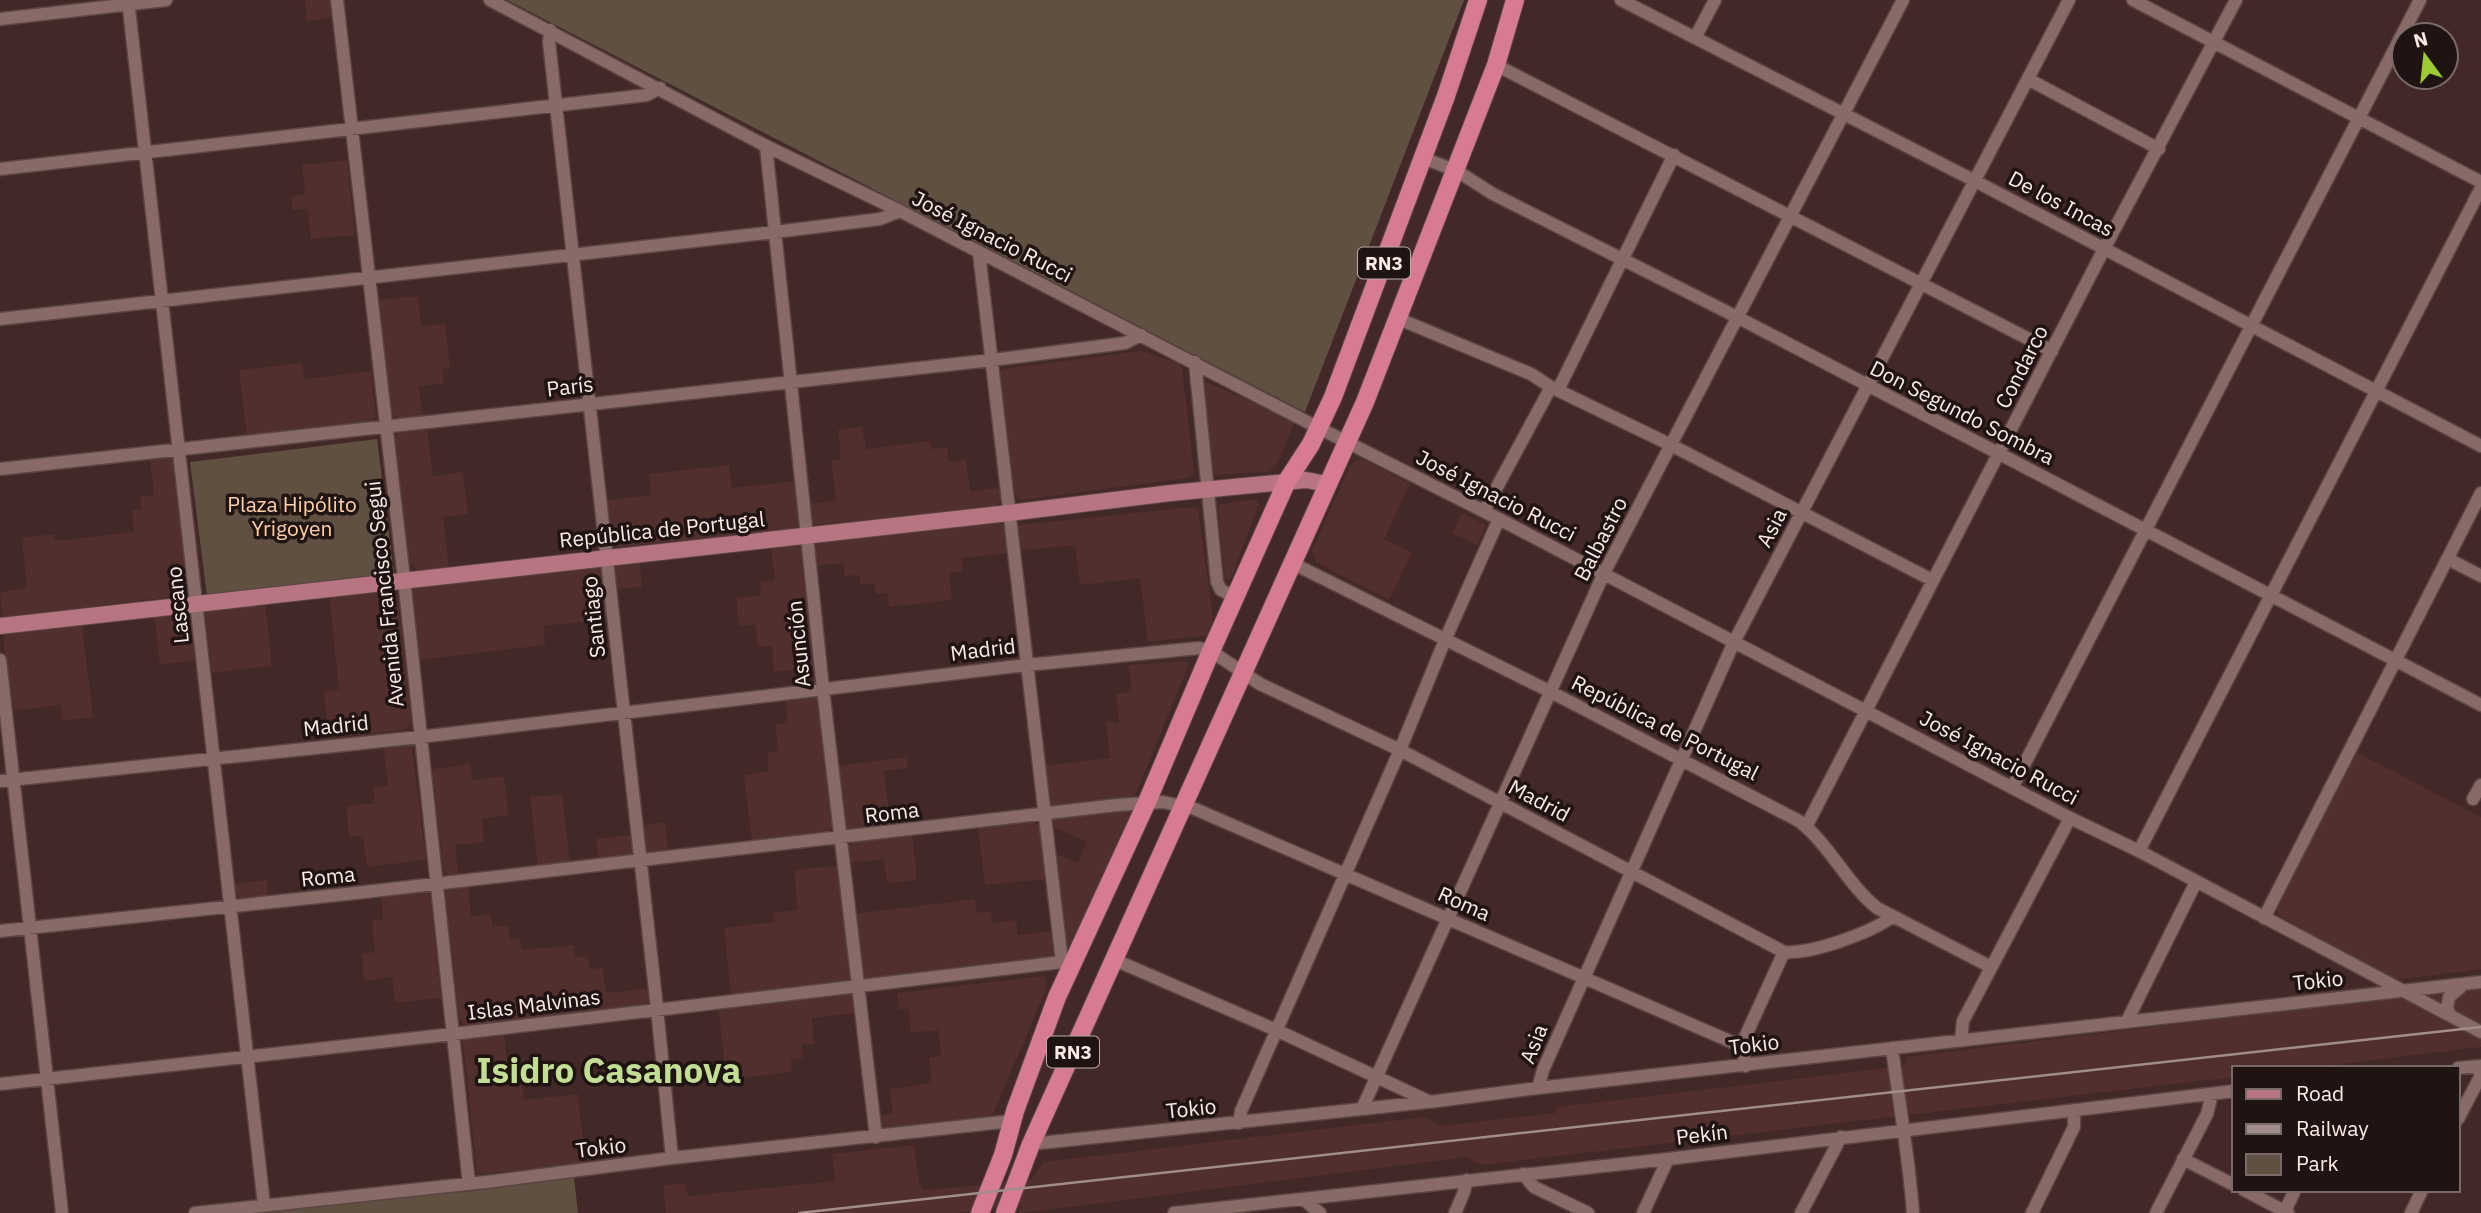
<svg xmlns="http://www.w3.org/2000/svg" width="2481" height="1213" viewBox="0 0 2481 1213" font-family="'IBM Plex Sans',sans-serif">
  <rect width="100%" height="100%" fill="#422826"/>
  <path fill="#502f2d" d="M 305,0 L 331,0 L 333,17 L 307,21 Z
    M 347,160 L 355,235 L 311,239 L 308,209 L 292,210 L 291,197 L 305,194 L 302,165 Z
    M 418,296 L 421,326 L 445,324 L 450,368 L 442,369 L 444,383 L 419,387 L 423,417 L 399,419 L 390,414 L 377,300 Z
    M 1141,351 L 1178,363 L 1182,368 L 1194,472 L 1188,478 L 1021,500 L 1015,495 L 999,375 L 1002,369 Z
    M 302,363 L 305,379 L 371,371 L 376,416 L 370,422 L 247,436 L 239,370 Z
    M 1206,382 L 1282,414 L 1295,422 L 1276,466 L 1268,472 L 1213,475 L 1204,387 Z
    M 427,426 L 433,476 L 463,472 L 468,514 L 443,517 L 449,567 L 418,571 L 410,564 L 394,440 L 399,430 Z
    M 862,426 L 866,449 L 930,441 L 931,449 L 947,447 L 949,462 L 966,460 L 970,491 L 1001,488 L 1002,500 L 993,508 L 814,525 L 811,521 L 809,504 L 836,500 L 831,461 L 841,459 L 838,430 Z
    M 171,456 L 175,458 L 190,591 L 186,595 L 6,617 L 2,615 L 0,592 L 27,588 L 22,538 L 54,534 L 55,541 L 134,532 L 132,510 L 141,509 L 140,497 L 154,495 L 150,458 Z
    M 1361,459 L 1410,484 L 1384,539 L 1412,553 L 1389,600 L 1316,562 L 1312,550 L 1351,464 Z
    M 729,465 L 732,488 L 796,481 L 799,525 L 796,529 L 617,547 L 611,543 L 606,500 L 651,495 L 649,474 Z
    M 1255,499 L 1259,504 L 1231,579 L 1225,579 L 1218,507 L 1221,504 Z
    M 1193,507 L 1198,510 L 1213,617 L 1208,634 L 1204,636 L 1148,642 L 1140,578 L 1080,585 L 1075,545 L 1017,551 L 1014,528 L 1018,525 Z
    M 1462,513 L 1486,525 L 1477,545 L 1452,533 Z
    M 997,520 L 1005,527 L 1007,553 L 962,558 L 963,571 L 949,573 L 952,600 L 889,607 L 887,593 L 876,594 L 874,584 L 861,585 L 859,575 L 845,576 L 843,563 L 815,566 L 813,548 L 821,540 Z
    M 799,544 L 802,546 L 817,667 L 774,672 L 772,646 L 758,647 L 755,625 L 739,626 L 736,598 L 761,595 L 760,582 L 775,580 L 771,546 Z
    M 640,562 L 642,587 L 616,589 L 615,566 Z
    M 601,567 L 603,570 L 609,619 L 544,626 L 545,645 L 419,660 L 412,591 L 416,586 Z
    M 392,589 L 397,595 L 412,723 L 404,730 L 329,738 L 324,691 L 339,689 L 329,596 Z
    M 265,603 L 272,666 L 212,673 L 205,614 L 206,610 Z
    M 189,611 L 193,615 L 198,660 L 160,665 L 154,615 Z
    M 82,623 L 93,717 L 62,721 L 60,705 L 12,711 L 3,640 L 6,634 L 8,632 Z
    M 1187,661 L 1188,667 L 1134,798 L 1048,808 L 1042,766 L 1110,758 L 1106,720 L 1119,724 L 1116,694 L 1132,691 L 1128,665 Z
    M 818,695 L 835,825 L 828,833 L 752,843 L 744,775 L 769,771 L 767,752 L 778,751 L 775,725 L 788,723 L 785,697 Z
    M 411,741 L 426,860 L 367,867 L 363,836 L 349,837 L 346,806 L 375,803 L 373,787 L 388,785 L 383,742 Z
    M 2356,752 L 2481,817 L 2481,969 L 2396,980 L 2278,915 L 2277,909 Z
    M 907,757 L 908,768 L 884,771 L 891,827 L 847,830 L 838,766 Z
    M 470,764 L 473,780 L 504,776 L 509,815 L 482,819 L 484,842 L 455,845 L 459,876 L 451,877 L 444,872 L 432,769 Z
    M 562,794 L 570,863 L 538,867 L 530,797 Z
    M 1130,809 L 1132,814 L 1070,952 L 1066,952 L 1052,852 L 1078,863 L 1087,842 L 1050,826 L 1050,818 Z
    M 1034,821 L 1040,825 L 1047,879 L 985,885 L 978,826 Z
    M 665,822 L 668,852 L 651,854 L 647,853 L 642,825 Z
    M 912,834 L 917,880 L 887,883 L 884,859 L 850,863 L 848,847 L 854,841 Z
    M 633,835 L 634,854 L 630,857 L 599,859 L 596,839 Z
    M 841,865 L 851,979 L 844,983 L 731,995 L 724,928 L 774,922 L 773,913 L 798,910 L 794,870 Z
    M 267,880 L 268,897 L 242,899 L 235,895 L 234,884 Z
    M 468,884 L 471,916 L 491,914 L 493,927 L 508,925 L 510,939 L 520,938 L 522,950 L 574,945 L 575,957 L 588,956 L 590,969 L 603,968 L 606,993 L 651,988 L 650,1003 L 645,1006 L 467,1025 L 462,1023 L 459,1017 L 445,891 L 447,888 Z
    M 424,889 L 430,895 L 441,998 L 395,1003 L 392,977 L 364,981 L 362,954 L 375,952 L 372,921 L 383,920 L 381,894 Z
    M 975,899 L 977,913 L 991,911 L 992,923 L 1016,920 L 1018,935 L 1053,931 L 1055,953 L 1053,959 L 870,981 L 864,979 L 861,974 L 854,914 Z
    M 1044,976 L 1047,987 L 993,1114 L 981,1118 L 890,1130 L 879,1127 L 877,1116 L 893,1114 L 890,1089 L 932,1083 L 929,1057 L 941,1056 L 938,1030 L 911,1033 L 908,1009 L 899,1009 L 897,993 Z
    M 2481,987 L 2481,1047 L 2310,1068 L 2234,1068 L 2234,1077 L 1481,1165 L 1466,1157 L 1023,1213 L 1018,1213 L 1021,1205 L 956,1213 L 666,1213 L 663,1186 L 685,1183 L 688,1196 L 835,1181 L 832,1154 L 914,1145 L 919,1182 L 924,1190 L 1030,1181 L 1044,1162 L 1425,1117 L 1442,1126 L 1555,1113 L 1557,1107 L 1904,1066 L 1907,1057 Z
    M 851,992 L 854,995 L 856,1013 L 812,1018 L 814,1044 L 802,1045 L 803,1058 L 791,1060 L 792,1072 L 740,1078 L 739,1064 L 725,1066 L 718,1006 Z
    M 504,1030 L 509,1083 L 522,1082 L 524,1100 L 578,1094 L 586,1164 L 477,1174 L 463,1042 L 465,1037 Z"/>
  <path fill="#5f5041" d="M 507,0 L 1464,0 L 1305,412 Z
    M 377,439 L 394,573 L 207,596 L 190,462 Z
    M 574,1177 L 578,1213 L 236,1213 L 473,1191 Z"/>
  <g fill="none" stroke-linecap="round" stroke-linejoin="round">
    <defs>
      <path id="minor" d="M 128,0 L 264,1205
        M 337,0 L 404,579 L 469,1184
        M 490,0 L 766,146 L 900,211 L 1319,428 L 1499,519 L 2070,818 L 2139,851 L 2481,1032
        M 1621,0 L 1975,181 L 2481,446
        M 2133,0 L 2481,182
        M 0,19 L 166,0
        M 550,30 L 549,42 L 657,1008 L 672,1158
        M 1695,38 L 1715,0
        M 1496,65 L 2052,351
        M 2028,79 L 2159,149
        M 766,146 L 823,689 L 876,1137
        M 1423,158 L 1457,171 L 1493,194 L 1737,317 L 2481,705
        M 0,169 L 647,95 L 660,88
        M 979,253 L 1062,962
        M 0,319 L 775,232 L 880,219 L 900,211
        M 1399,319 L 1531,374 L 1551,387 L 1671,445 L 1932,580
        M 1195,362 L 1217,582 L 1221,590 L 1235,597
        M 1558,390 L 1674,155
        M 0,469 L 992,360 L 1125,343 L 1141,335
        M 1484,511 L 1551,387
        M 2448,559 L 2481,576
        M 1292,563 L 1549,691 L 1799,821 C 1830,845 1847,884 1877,908 L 1991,967
        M 0,660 L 62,1213
        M 0,781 L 420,737 L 1027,665 L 1199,648 L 1211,651 L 1260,684 L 1400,750 L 1784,952 C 1812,954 1870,933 1892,917
        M 2012,788 L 2420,0
        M 2473,799 L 2481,785
        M 1806,827 L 2104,249 L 2236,0
        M 2139,851 L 2481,188
        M 2264,918 L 2481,493
        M 0,931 L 356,893 L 1117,805 L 1163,802 L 1195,809 L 1741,1046
        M 1115,960 L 1276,1030 L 1428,1101
        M 2451,1016 L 2447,1009 L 2449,997 L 2464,984
        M 2127,1021 L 2196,882
        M 1961,1040 L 1963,1021 L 2070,818
        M 1892,1048 C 1899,1103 1909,1157 1913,1213
        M 1746,1066 L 1741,1046 L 1784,952
        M 2458,1068 L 2481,1066
        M 0,1084 L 453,1034 L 1062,962 L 1071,967
        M 1538,1088 L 1543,1070 L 1734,642 L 2069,0
        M 1362,1109 L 1604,573 L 1903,0
        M 2458,1119 L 2480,1077 L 2480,1066
        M 1239,1123 L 1241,1111 L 1400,750 L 1445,640 L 1499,519
        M 1031,1144 L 1437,1101 L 1538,1088 L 2481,982
        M 2183,1159 L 2234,1185
        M 1523,1174 L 1534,1187 L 1588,1213
        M 2244,1190 L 2288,1213
        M 1303,1199 L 1320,1213
        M 195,1213 L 495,1181 L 672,1158 L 1012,1121
        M 1174,1213 L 1668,1159 L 2234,1091
        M 1455,1213 L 1464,1192 L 1467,1180
        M 1643,1213 L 1668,1159
        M 1801,1213 L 1841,1137
        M 2032,1213 L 2074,1127 L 2074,1111
        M 2156,1213 L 2207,1114 L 2212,1094
        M 2284,1213 L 2295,1190
        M 2411,1213 L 2422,1190"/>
      <path id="major" d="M 0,626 L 1009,513 L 1171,493 L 1306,480 L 1327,484"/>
      <path id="highway" d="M 980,1213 L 1003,1155 L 1015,1111 L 1057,997 L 1147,802 L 1211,651 L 1287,481 L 1311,444 L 1333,397 L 1446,96 L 1478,0
        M 1005,1213 L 1031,1144 L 1365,402 L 1496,65 L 1515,0"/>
    </defs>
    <use href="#minor" stroke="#5a4544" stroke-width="15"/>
    <use href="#major" stroke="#5a4544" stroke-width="18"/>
    <use href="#highway" stroke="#5a4544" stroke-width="20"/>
    <use href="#minor" stroke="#886a67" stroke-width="12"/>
    <use href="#major" stroke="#b77481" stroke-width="16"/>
    <use href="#highway" stroke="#d77b93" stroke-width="18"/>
    <path stroke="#a28d8b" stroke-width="2.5" d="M 799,1213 L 2481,1027"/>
  </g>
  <g text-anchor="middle" stroke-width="7" stroke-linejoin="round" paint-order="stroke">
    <g fill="#201413" stroke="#baa" stroke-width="2">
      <rect x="1358" y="247.5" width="52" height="31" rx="5"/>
      <rect x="1047" y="1036.5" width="52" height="31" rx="5"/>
    </g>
    <g font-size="19" font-weight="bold" fill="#fdebea">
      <text x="1384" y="270">RN3</text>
      <text x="1073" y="1059">RN3</text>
    </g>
    <g font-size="21" fill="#fdebea" stroke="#201413">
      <text transform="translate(2061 204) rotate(28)" y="7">De los Incas</text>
      <text transform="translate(992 237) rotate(27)" y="7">José Ignacio Rucci</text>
      <text transform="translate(2022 367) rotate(-63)" y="7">Condarco</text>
      <text transform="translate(570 387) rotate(-7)" y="7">París</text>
      <text transform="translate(1962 413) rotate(27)" y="7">Don Segundo Sombra</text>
      <text transform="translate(1496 496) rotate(27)" y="7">José Ignacio Rucci</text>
      <text transform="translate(1772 528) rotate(-63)" y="7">Asia</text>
      <text transform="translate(662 530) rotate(-6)" y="7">República de Portugal</text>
      <text transform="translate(1601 539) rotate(-63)" y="7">Balbastro</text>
      <text transform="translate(385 594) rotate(-96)" y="7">Avenida Francisco Segui</text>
      <text transform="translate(178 605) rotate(-96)" y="7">Lascano</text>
      <text transform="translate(594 617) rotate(-96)" y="7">Santiago</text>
      <text transform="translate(799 644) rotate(-96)" y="7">Asunción</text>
      <text transform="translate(983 650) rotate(-7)" y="7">Madrid</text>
      <text transform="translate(336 726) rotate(-6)" y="7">Madrid</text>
      <text transform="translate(1665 728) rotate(27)" y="7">República de Portugal</text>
      <text transform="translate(1999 758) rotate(28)" y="7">José Ignacio Rucci</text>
      <text transform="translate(1539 801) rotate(28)" y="7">Madrid</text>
      <text transform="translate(892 813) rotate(-7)" y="7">Roma</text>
      <text transform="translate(328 877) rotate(-6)" y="7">Roma</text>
      <text transform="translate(1464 904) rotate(24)" y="7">Roma</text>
      <text transform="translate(2318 981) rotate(-6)" y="7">Tokio</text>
      <text transform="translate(534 1005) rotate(-7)" y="7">Islas Malvinas</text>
      <text transform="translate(1534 1044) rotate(-68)" y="7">Asia</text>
      <text transform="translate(1754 1045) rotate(-7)" y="7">Tokio</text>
      <text transform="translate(1191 1109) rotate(-6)" y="7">Tokio</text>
      <text transform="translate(1702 1135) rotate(-7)" y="7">Pekín</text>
      <text transform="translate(601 1148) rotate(-7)" y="7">Tokio</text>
    </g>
    <g font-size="21" fill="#ffd0a6" stroke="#201413">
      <text x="292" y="512">Plaza Hipólito<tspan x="292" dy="24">Yrigoyen</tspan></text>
    </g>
    <g font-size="35" font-weight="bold" fill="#c2de95" stroke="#201413">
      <text x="609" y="1083">Isidro Casanova</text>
    </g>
  </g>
  <rect x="2232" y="1066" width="228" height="126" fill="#201413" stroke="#786a69" stroke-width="2"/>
  <rect x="2246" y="1089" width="35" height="10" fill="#b77481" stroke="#786a69" stroke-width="2"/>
  <text x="2296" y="1101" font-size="21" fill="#fdebea">Road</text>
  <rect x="2246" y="1124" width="35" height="10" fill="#a28d8b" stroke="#786a69" stroke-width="2"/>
  <text x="2296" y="1136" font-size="21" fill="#fdebea">Railway</text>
  <rect x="2246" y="1154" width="35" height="21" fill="#5f5041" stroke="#786a69" stroke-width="2"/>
  <text x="2296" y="1171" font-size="21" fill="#fdebea">Park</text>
  <g transform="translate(2425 56) rotate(345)"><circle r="33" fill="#201413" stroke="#786a69" stroke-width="2"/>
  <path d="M0-5L12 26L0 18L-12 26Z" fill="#9cca32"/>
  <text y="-10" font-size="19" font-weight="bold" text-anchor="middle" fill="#fdebea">N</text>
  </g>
</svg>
